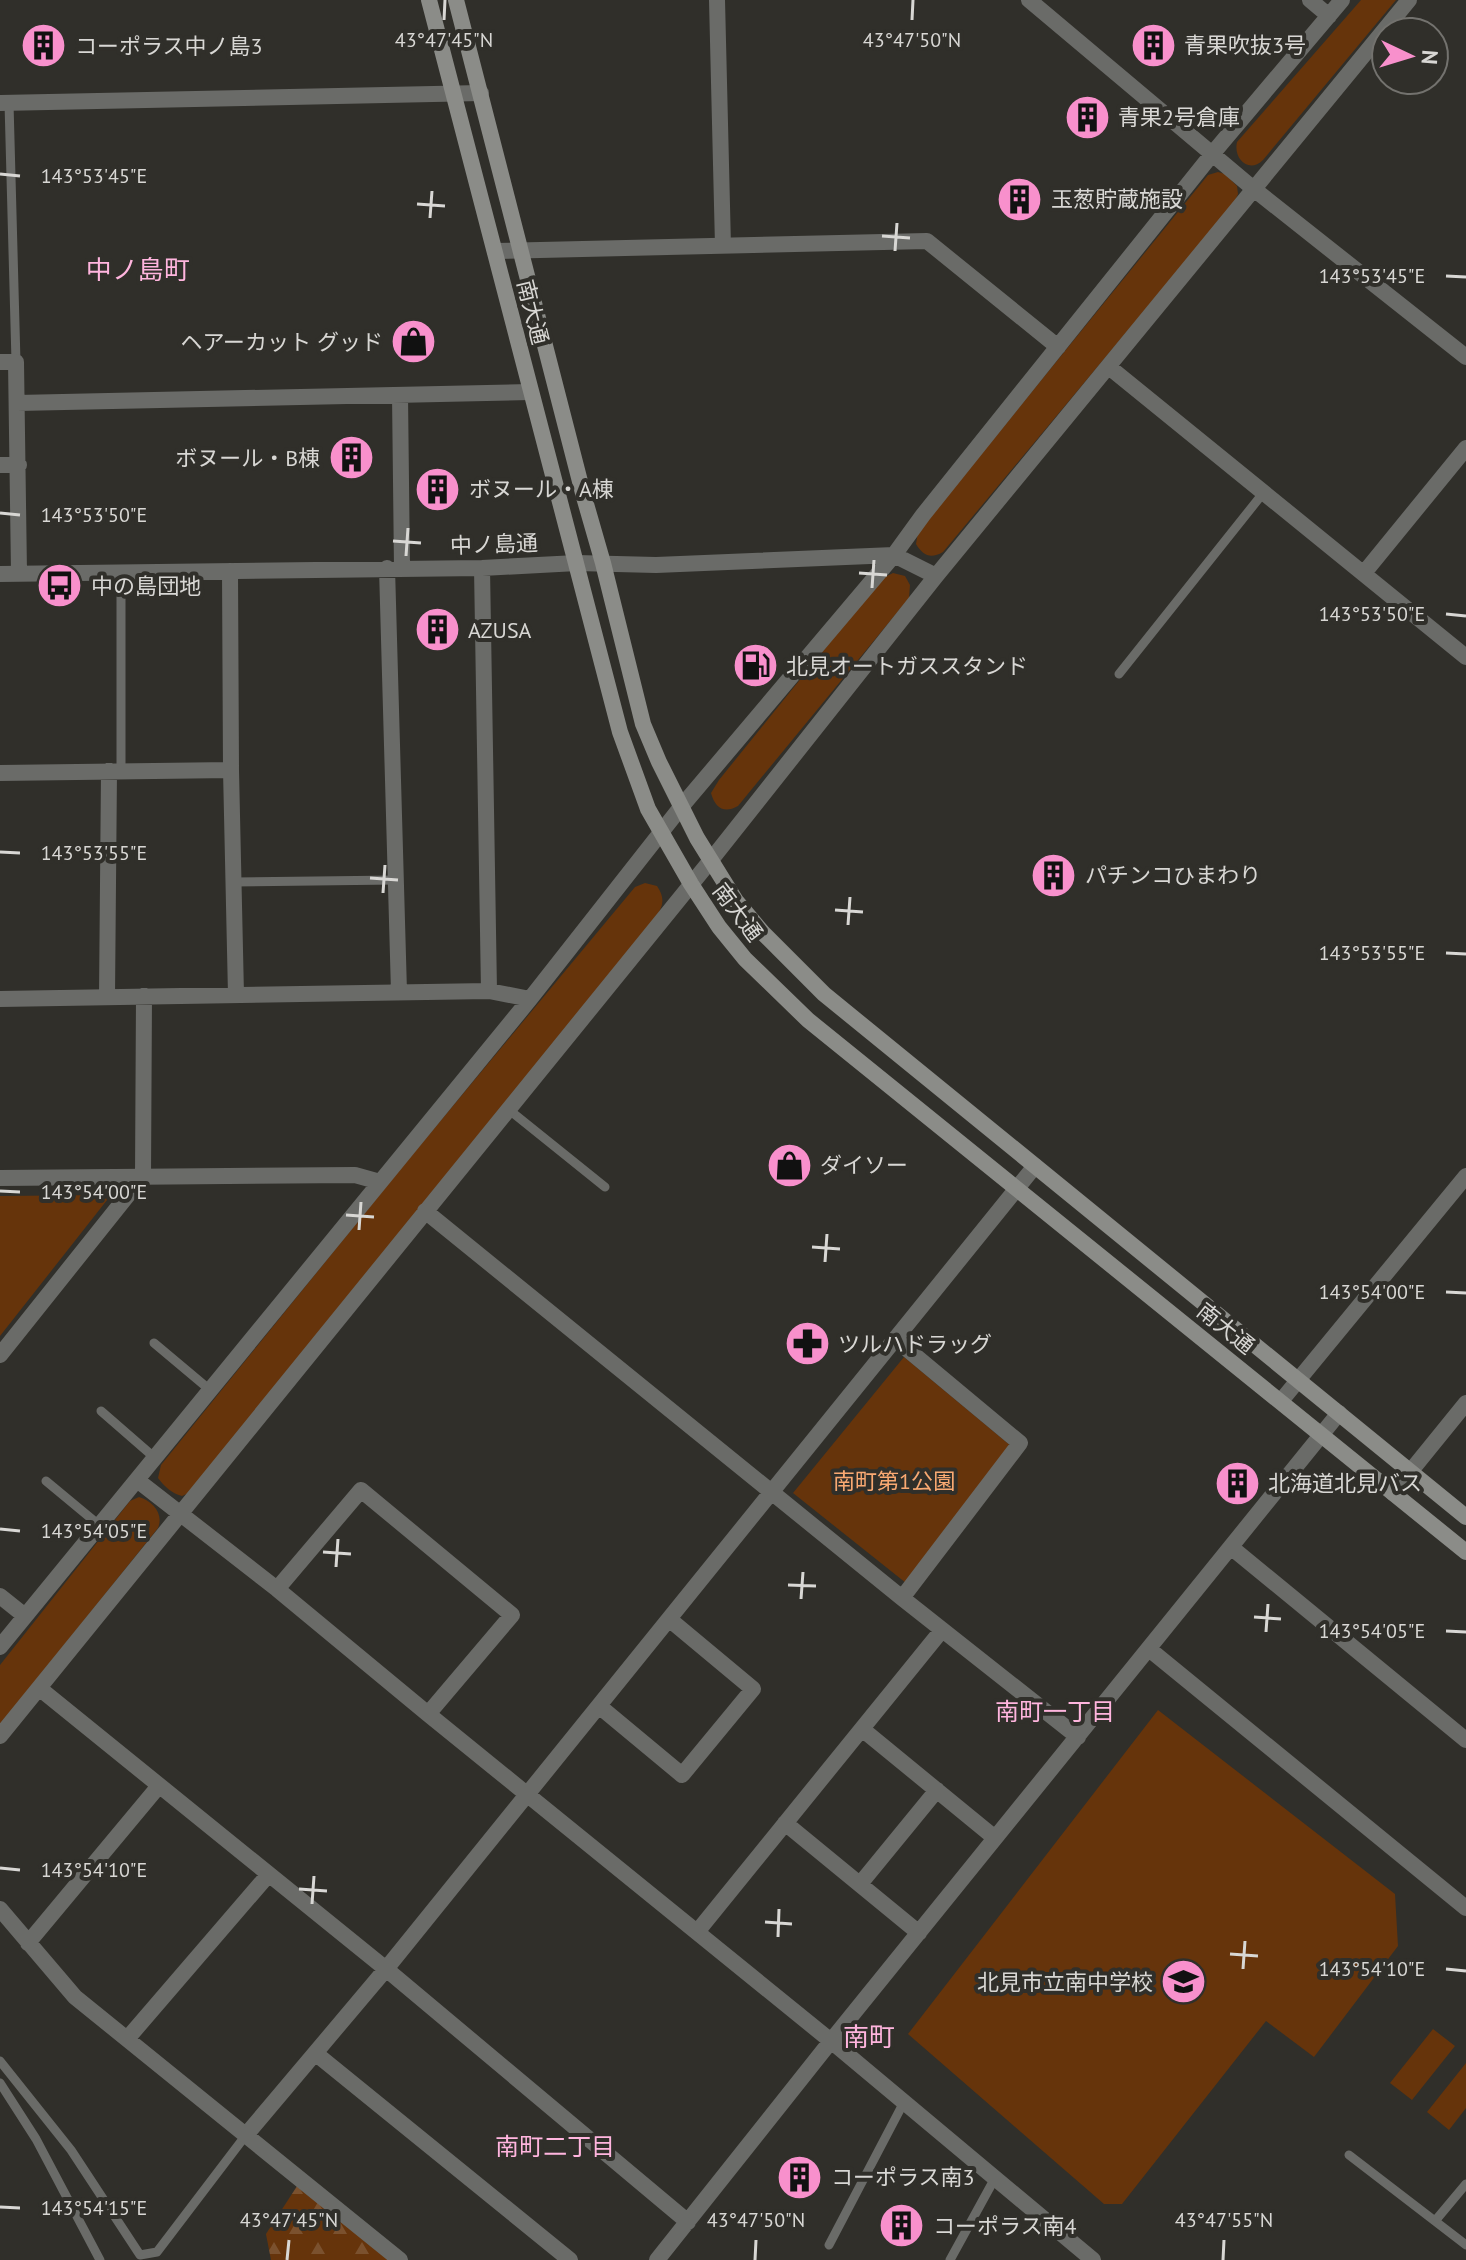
<svg xmlns="http://www.w3.org/2000/svg" width="1466" height="2260" viewBox="0 0 1466 2260" font-family="'PT Sans','Noto Sans JP',sans-serif">
  <defs>
    <pattern id="forest-firs" width="22" height="20" patternUnits="userSpaceOnUse" patternTransform="scale(2)"><rect width="22" height="20" fill="#66340b"/><path d="M5 1l3.5 6h-7zM16 11l3.5 6h-7z" fill="#7b512e"/></pattern>
  </defs>
  <rect width="100%" height="100%" fill="#302f2a"/>
  <path fill="#66340b" d="M 1361,0 L 1396,0 L 1263,160 C 1249,174 1233,159 1237,142 Z
    M 1218,172 L 1225,174 L 1237,186 L 1238,194 L 1234,203 L 943,552 C 931,559 923,556 916,544 L 918,532 L 1208,175 Z
    M 893,573 L 905,576 L 910,585 L 909,598 L 738,806 C 724,814 715,808 711,793 L 719,780 L 881,579 Z
    M 645,883 L 657,886 C 670,905 657,914 645,930 L 191,1492 L 182,1496 C 171,1493 165,1487 158,1478 L 161,1465 L 398,1172 L 635,887 Z
    M 111,1195 L 0,1336 L 0,1196 Z
    M 904,1357 L 1011,1446 L 906,1583 L 793,1493 Z
    M 139,1497 C 153,1501 164,1514 158,1528 L 0,1725 L 0,1665 L 130,1501 Z
    M 1158,1710 L 1395,1894 L 1398,1946 L 1314,2057 L 1266,2021 L 1122,2204 L 1104,2204 L 908,2034 Z
    M 1433,2029 L 1455,2046 L 1412,2100 L 1390,2083 Z
    M 1466,2063 L 1466,2108 L 1449,2130 L 1427,2112 Z"/>
  <path fill="url(#forest-firs)" d="M 301,2180 L 400,2260 L 271,2260 L 266,2234 Z"/>
  <g fill="none" stroke-linecap="round" stroke-linejoin="round">
    <path stroke="#6a6b68" stroke-width="9" d="M 9,103 L 16,362
      M 1119,674 L 1264,492
      M 121,771 L 121,572
      M 233,882 L 396,880
      M 508,1109 L 605,1187
      M 154,1343 L 210,1390
      M 101,1411 L 155,1458
      M 46,1481 L 99,1525
      M 0,2061 L 71,2150 L 140,2255 L 157,2252 L 246,2135
      M 0,2083 L 36,2139 L 100,2260
      M 1349,2155 L 1466,2245
      M 1435,2221 L 1466,2184
      M 829,2245 L 904,2102
      M 950,2260 L 995,2178"/>
    <path stroke="#6a6b68" stroke-width="16" d="M 717,0 L 723,246
      M 1029,0 L 1255,190 L 1466,357
      M 1310,0 L 1329,16
      M 0,103 L 481,93
      M 495,251 L 927,241 L 1058,347
      M 0,362 L 16,362 L 19,573
      M 1109,367 L 1466,657
      M 400,395 L 402,568
      M 17,403 L 530,392
      M 0,465 L 19,465
      M 387,568 L 399,992
      M 482,568 L 489,991
      M 230,571 L 231,770 L 236,995
      M 1364,573 L 1466,448
      M 0,574 L 482,568 L 577,563 L 656,565 L 894,555 L 936,576
      M 0,773 L 231,770
      M 107,996 L 109,771
      M 0,999 L 489,991 L 530,999
      M 0,1178 L 355,1175 L 380,1182
      M 425,1211 L 902,1598 L 1078,1737
      M 895,1339 L 1020,1443 L 902,1598
      M 0,1355 L 143,1176 L 144,996
      M 1281,1401 L 1466,1176
      M 137,1480 L 277,1589 L 428,1714 L 831,2041 L 1093,2260
      M 1393,1493 L 1466,1403
      M 1232,1548 L 1466,1740
      M 277,1589 L 361,1490 L 512,1615 L 428,1714
      M 0,1596 L 25,1616
      M 0,1647 L 530,999 L 681,807 L 894,555 L 923,515 L 1213,153 L 1342,0
      M 1149,1649 L 1466,1908
      M 39,1688 L 386,1969 L 688,2222
      M 599,1706 L 682,1775 L 753,1689 L 669,1619
      M 862,1729 L 995,1838
      M 0,1736 L 711,860 L 936,576 L 1409,0
      M 785,1823 L 919,1933
      M 860,1884 L 937,1790
      M 0,1909 L 75,1997 L 400,2260
      M 697,1932 L 942,1630
      M 28,1943 L 158,1787
      M 127,2039 L 269,1874
      M 315,2053 L 570,2260
      M 246,2135 L 386,1969 L 1035,1166
      M 657,2260 L 831,2041 L 1339,1413"/>
    <path stroke="#8b8c88" stroke-width="16" d="M 429,0 L 620,732 L 648,809 L 691,884 L 719,927 L 745,959 L 808,1020 L 1466,1552
      M 456,0 L 584,497 L 603,563 L 643,724 L 659,762 L 697,838 L 736,901 L 763,933 L 824,994 L 1466,1517"/>
  </g>
  <path fill="none" stroke="#d8d7d4" stroke-width="3" d="M 444,20 L 445,0M 912,20 L 913,0M 0,174 L 20,176M 417,204 L 445,206M 430,218 L 432,191M 882,236 L 910,238M 895,251 L 897,223M 1446,276 L 1466,277M 0,513 L 20,515M 393,541 L 421,543M 406,556 L 408,528M 859,573 L 887,575M 872,588 L 874,560M 1446,614 L 1466,616M 0,852 L 20,853M 370,878 L 398,880M 383,893 L 385,865M 835,910 L 863,912M 848,925 L 850,897M 1446,953 L 1466,954M 0,1191 L 20,1192M 346,1215 L 374,1217M 359,1230 L 361,1202M 812,1247 L 840,1249M 825,1262 L 827,1234M 1446,1292 L 1466,1293M 0,1529 L 20,1531M 323,1552 L 351,1554M 336,1567 L 338,1539M 788,1585 L 816,1586M 801,1599 L 803,1572M 1254,1617 L 1281,1619M 1446,1631 L 1466,1632M 1266,1632 L 1268,1604M 0,1868 L 20,1870M 299,1889 L 327,1891M 312,1904 L 314,1876M 765,1922 L 792,1924M 778,1937 L 779,1909M 1230,1954 L 1258,1956M 1243,1969 L 1245,1941M 1446,1969 L 1466,1971M 0,2207 L 20,2208M 287,2260 L 289,2240M 755,2260 L 756,2240M 1223,2260 L 1224,2240"/>
  <defs>
    <symbol id="building-disc" viewBox="-11 -11 22 22"><circle r="9.5" fill="#f890cc" stroke="#302f2a"/><path d="M-4-6H4V6H1V3H-1V6H-4ZM-2.5-4.3h1.7v1.8h-1.7ZM.8-4.3h1.7v1.8H.8ZM-2.5-1h1.7V.8h-1.7ZM.8-1h1.7V.8H.8Z" fill="#111"/></symbol>
    <symbol id="shop-disc" viewBox="-11 -11 22 22"><circle r="9.5" fill="#f890cc" stroke="#302f2a"/><path d="M-5-2.5h2.3a2.7 3.5 0 0 1 5.4 0H5L5.5 6h-11ZM-1.5-2.5h3a1.5 2.3 0 0 0-3 0Z" fill="#111"/></symbol>
    <symbol id="bus-disc" viewBox="-11 -11 22 22"><circle r="9.5" fill="#f890cc" stroke="#302f2a"/><path d="M-5-6H5V4H4V6H2V4H-2V6H-4V4H-5ZM-3.5-4V0h7V-4ZM-3.5 1.2v1.5H-2V1.2ZM2 1.2v1.5H3.5V1.2Z" fill="#111"/></symbol>
    <symbol id="fuel-disc" viewBox="-11 -11 22 22"><circle r="9.5" fill="#f890cc" stroke="#302f2a"/><path d="M-5.5-6h7V0h2V4h1.3V-2.5L3-4.5l.8-.8L6-3V5H2.5V1h-1V6h-7ZM-4.2-4.7v3.2H.2V-4.7Z" fill="#111"/></symbol>
    <symbol id="pharmacy-disc" viewBox="-11 -11 22 22"><circle r="9.5" fill="#f890cc" stroke="#302f2a"/><path d="M-2-6h4v4h4v4h-4v4h-4v-4h-4v-4h4Z" fill="#111"/></symbol>
    <symbol id="school-disc" viewBox="-11 -11 22 22"><circle r="9.5" fill="#f890cc" stroke="#302f2a"/><path d="M0-5L7-2L0 1L-7-2ZM-4 1L0 2.5L4 1V4Q0 6-4 4Z" fill="#111"/></symbol>
  </defs>
  <g fill-rule="evenodd">
    <use href="#building-disc" x="1128" y="20" width="51" height="51"/>
    <use href="#building-disc" x="18" y="20" width="51" height="51"/>
    <use href="#building-disc" x="1062" y="92" width="51" height="51"/>
    <use href="#building-disc" x="994" y="174" width="51" height="51"/>
    <use href="#shop-disc" x="388" y="316" width="51" height="51"/>
    <use href="#building-disc" x="326" y="432" width="51" height="51"/>
    <use href="#building-disc" x="412" y="464" width="51" height="51"/>
    <use href="#bus-disc" x="34" y="560" width="51" height="51"/>
    <use href="#building-disc" x="412" y="604" width="51" height="51"/>
    <use href="#fuel-disc" x="730" y="640" width="51" height="51"/>
    <use href="#building-disc" x="1028" y="850" width="51" height="51"/>
    <use href="#shop-disc" x="764" y="1140" width="51" height="51"/>
    <use href="#pharmacy-disc" x="782" y="1318" width="51" height="51"/>
    <use href="#building-disc" x="1212" y="1458" width="51" height="51"/>
    <use href="#school-disc" x="1158" y="1956" width="51" height="51"/>
    <use href="#building-disc" x="774" y="2152" width="51" height="51"/>
    <use href="#building-disc" x="876" y="2200" width="51" height="51"/>
  </g>
  <g text-anchor="middle" stroke-width="8" stroke-linejoin="round" paint-order="stroke">
    <g font-size="22" fill="#d8d7d4" stroke="#302f2a" text-anchor="start">
      <text x="1184" y="53">青果吹抜3号</text>
      <text x="75" y="54">コーポラス中ノ島3</text>
      <text x="1118" y="125">青果2号倉庫</text>
      <text x="1051" y="207">玉葱貯蔵施設</text>
      <text x="383" y="350" text-anchor="end">ヘアーカット グッド</text>
      <text x="320" y="466" text-anchor="end">ボヌール・B棟</text>
      <text x="469" y="497">ボヌール・A棟</text>
      <text x="91" y="594">中の島団地</text>
      <text x="468" y="638">AZUSA</text>
      <text x="786" y="674">北見オートガススタンド</text>
      <text x="1085" y="883">パチンコひまわり</text>
      <text x="820" y="1173">ダイソー</text>
      <text x="838" y="1352">ツルハドラッグ</text>
      <text x="1268" y="1491">北海道北見バス</text>
      <text x="1153" y="1990" text-anchor="end">北見市立南中学校</text>
      <text x="831" y="2185">コーポラス南3</text>
      <text x="933" y="2234">コーポラス南4</text>
    </g>
    <g font-size="22" fill="#d8d7d4" stroke="#302f2a">
      <text transform="translate(533 312) rotate(76)" y="8">南大通</text>
      <text transform="translate(494 544) rotate(-2)" y="8">中ノ島通</text>
      <text transform="translate(738 912) rotate(53)" y="8">南大通</text>
      <text transform="translate(1226 1328) rotate(39)" y="8">南大通</text>
    </g>
    <g font-size="22" fill="#f9a972" stroke="#302f2a">
      <text x="894" y="1489">南町第1公園</text>
    </g>
    <g font-size="24" fill="#ffb5de" stroke="#302f2a">
      <text x="1055" y="1720">南町一丁目</text>
      <text x="555" y="2155">南町二丁目</text>
    </g>
    <g font-size="26" fill="#ffb5de" stroke="#302f2a">
      <text x="138" y="279">中ノ島町</text>
      <text x="869" y="2046">南町</text>
    </g>
  </g>
  <g font-size="20" text-anchor="middle" fill="#d8d7d4" stroke="#302f2a" stroke-width="8" stroke-linejoin="round" paint-order="stroke">
    <text x="444" y="47">43°47'45"N</text>
    <text x="912" y="47">43°47'50"N</text>
    <text x="94" y="183">143°53'45"E</text>
    <text x="1372" y="283">143°53'45"E</text>
    <text x="94" y="522">143°53'50"E</text>
    <text x="1372" y="621">143°53'50"E</text>
    <text x="94" y="860">143°53'55"E</text>
    <text x="1372" y="960">143°53'55"E</text>
    <text x="94" y="1199">143°54'00"E</text>
    <text x="1372" y="1299">143°54'00"E</text>
    <text x="94" y="1538">143°54'05"E</text>
    <text x="1372" y="1638">143°54'05"E</text>
    <text x="94" y="1877">143°54'10"E</text>
    <text x="1372" y="1976">143°54'10"E</text>
    <text x="94" y="2215">143°54'15"E</text>
    <text x="289" y="2227">43°47'45"N</text>
    <text x="756" y="2227">43°47'50"N</text>
    <text x="1224" y="2227">43°47'55"N</text>
  </g>
  <g transform="translate(1410 56) rotate(94)"><circle r="38" fill="#302f2a" stroke="#73726e" stroke-width="2"/>
  <path d="M0-6L14 30L0 20L-14 30Z" fill="#f890cc"/>
  <text y="-12" font-size="22" font-weight="bold" text-anchor="middle" fill="#d8d7d4">N</text>
  </g>
</svg>
